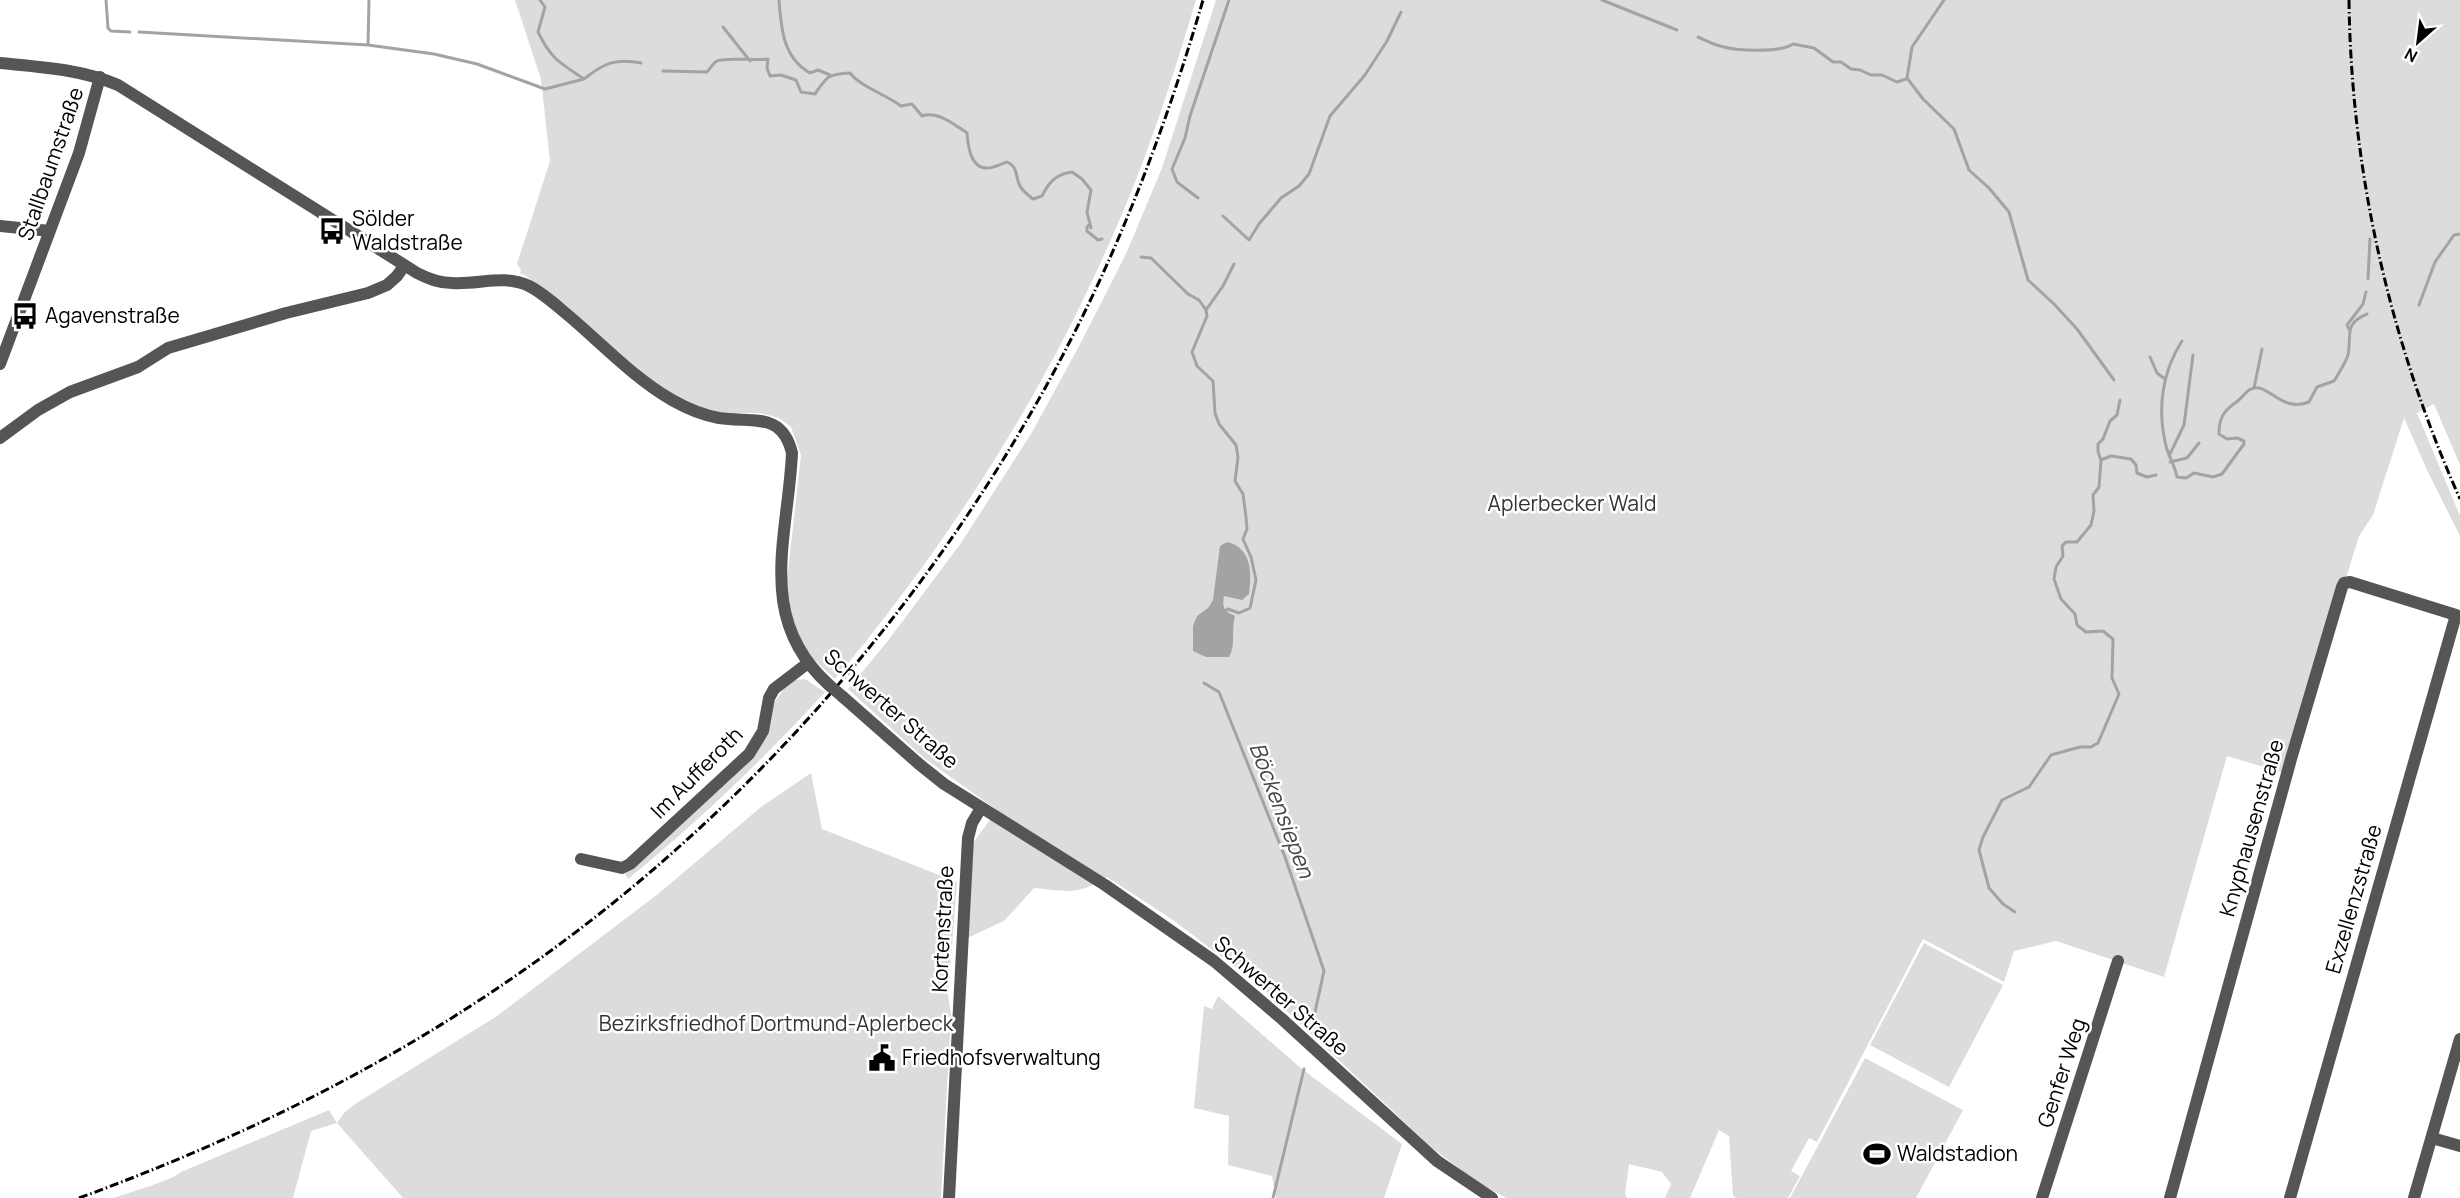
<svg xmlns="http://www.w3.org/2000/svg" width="2460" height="1198" viewBox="0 0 2460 1198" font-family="Manrope,sans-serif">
  <rect width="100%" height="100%" fill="#fff"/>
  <path fill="#dcdcdc" d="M 515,0 L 1196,0 C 1172,80 1147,159 1113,235 C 1043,396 948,544 835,679 L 813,659 L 802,643 L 789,609 L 787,580 L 801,455 L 791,427 L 779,418 L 760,413 L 708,413 L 665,391 L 526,276 L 520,273 L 521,269 L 517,264 L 550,161 L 541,79 Z
    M 1216,0 L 2460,0 L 2460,465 L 2434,404 L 2417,413 L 2460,516 L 2460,536 L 2428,472 L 2404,418 L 2373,515 L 2359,536 L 2347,575 L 2340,582 L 2284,773 L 2227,756 L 2164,977 L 2056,941 L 2014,951 L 2004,982 L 1923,939 L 1817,1142 L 1809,1138 L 1791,1171 L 1800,1176 L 1788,1198 L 1737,1198 L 1733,1196 L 1729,1136 L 1719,1130 L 1690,1198 L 1665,1198 L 1671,1184 L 1662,1172 L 1629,1164 L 1625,1194 L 1627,1198 L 1506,1198 L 1473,1179 L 1431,1147 L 1260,986 L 1173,920 L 1107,877 C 1077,896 1067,891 1034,888 L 1004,921 L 965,939 L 973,843 L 997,810 L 924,758 L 848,689 L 887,642 L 961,543 L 1031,434 L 1078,348 L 1126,254 L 1162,168 Z
    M 805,679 L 825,692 C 763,760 699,821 628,879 L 625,874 L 760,746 L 774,703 L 784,689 L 795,680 Z
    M 811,773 L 822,829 L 957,882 L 948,994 L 951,1015 L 941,1198 L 403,1198 L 337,1123 L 311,1131 L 293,1198 L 114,1198 C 130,1192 171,1181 181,1172 L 329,1110 L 337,1123 L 344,1113 L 355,1104 L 497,1016 L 658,894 L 761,807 Z
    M 1924,943 L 2003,985 L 1949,1087 L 1870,1045 Z
    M 1218,996 L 1302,1069 L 1402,1144 L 1384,1198 L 1276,1198 L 1272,1176 L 1228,1165 L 1229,1116 L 1194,1108 L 1204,1006 L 1212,1009 Z
    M 1865,1058 L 1963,1110 L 1916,1198 L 1790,1198 Z"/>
  <path fill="#a3a3a3" d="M 1227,542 C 1252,548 1252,573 1249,594 L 1242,600 L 1224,596 C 1222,608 1224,611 1235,616 C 1231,630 1236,646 1229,657 L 1206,657 L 1193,651 L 1193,626 L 1197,616 L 1208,608 L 1213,600 L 1220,546 Z"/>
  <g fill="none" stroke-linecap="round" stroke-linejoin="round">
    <path stroke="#a3a3a3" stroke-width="3" d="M 106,0 L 108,28 L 111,31 L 130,32
      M 369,0 L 368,45 L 434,54 L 477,64 L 545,89 L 584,79
      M 540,0 L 545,7 L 538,32 C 551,59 560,63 584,79 C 604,63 616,58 641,63
      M 779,0 C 781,28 783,58 810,73 L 818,70 L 830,75
      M 1602,0 L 1677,30
      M 1944,0 L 1912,47 L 1907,78 L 1923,99 L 1954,129 L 1969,170 L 1989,188 L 2009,212 L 2028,280 L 2054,304 L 2077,329 L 2114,380
      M 723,27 L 750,61
      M 139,32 L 368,45
      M 1698,37 C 1705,40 1713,44 1720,46 C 1736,51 1780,53 1793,44 L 1814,48 L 1833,62 L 1841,62 L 1851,69 L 1860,70 L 1871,75 L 1882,75 L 1897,82 L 1906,79
      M 663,71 L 707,72 C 710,69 713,63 717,61 C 725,57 756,61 768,59 L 767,68 L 770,76 L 781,75 L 796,80 L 801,92 L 815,94 C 827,76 828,74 850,73 C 861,87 885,94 901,106 L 912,104 L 922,116 C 937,110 955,125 967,133 C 968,145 970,169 988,168 C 994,168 1001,164 1007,162 C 1018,167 1015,174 1019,184 C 1021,190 1028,195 1033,199 L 1042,196 C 1049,182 1056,174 1072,172 L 1082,179 L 1091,190 L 1087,212 L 1091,228
      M 1198,198 L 1177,182 L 1172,169 L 1185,138 L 1190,116 L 1229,0
      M 1223,216 L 1249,240 L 1259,224 L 1281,198 L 1299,186 L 1309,174 L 1330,116 L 1365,75 L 1387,41 L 1401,12
      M 1090,224 L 1087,227 L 1087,231 L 1098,240 L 1102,239
      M 1141,257 L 1151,258 L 1188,294 L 1199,300 L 1206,310 L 1207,316 L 1192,352 L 1197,366 L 1213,381 L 1215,413 L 1219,424 L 1236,445 L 1238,457 L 1235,481 L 1243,494 L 1246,517 L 1247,529 L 1243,539 L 1251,557 L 1256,580 L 1250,608 L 1239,613 L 1228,609 L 1225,611
      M 2368,279 L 2370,239
      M 2419,305 L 2435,262 L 2454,235 L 2460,234
      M 1206,310 L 1223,286 L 1234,264
      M 2349,329 L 2347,325 L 2363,304 L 2366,292
      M 2182,341 C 2162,372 2157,409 2166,446 C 2169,457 2175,466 2177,477 L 2186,478 L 2194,473 L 2213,477 L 2222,474 L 2244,444 L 2244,441 L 2237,438 L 2227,439 L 2219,434 C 2219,418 2223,412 2235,403 C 2240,400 2244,394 2249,390 C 2268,379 2279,414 2309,402 L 2317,387 L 2334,381 C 2339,373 2345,364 2348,355 C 2352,335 2343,324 2367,314
      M 2150,357 L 2157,373 L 2165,379
      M 2254,388 L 2262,349
      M 2169,456 L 2184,425 L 2193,355
      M 2101,460 L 2098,452 L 2098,444 L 2103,439 L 2110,421 L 2117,415 L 2120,400
      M 2101,460 L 2111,456 L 2131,459 L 2136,465 L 2137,473 L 2147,477 L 2156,475
      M 2170,462 L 2187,458 L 2199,443
      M 1204,683 L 1219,692 L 1285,857 L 1319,956 L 1324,971 L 1313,1021
      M 2015,912 L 2003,904 L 1989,888 L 1979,850 L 1983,837 L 2002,800 L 2029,787 L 2051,755 L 2080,747 L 2091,747 L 2098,743 L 2119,694 L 2112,678 L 2113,639 L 2103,631 L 2086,632 L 2077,625 L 2075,614 L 2061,599 L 2054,579 L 2056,567 L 2063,556 L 2062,546 L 2066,542 L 2077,542 L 2091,525 L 2094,511 L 2093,495 L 2099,487 L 2101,460
      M 1273,1198 L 1304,1069"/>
    <path stroke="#555" stroke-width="12" d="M 0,226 L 50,231
      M 0,364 L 79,153 L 100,77
      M 0,438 L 38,410 L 70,392 L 138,367 L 168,348 L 286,313 L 368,293 L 387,285 L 397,276 L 404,266
      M 581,859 L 622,868 L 630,864 L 749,754 L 763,731 L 769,698 L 774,689 L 808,663
      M 2432,1138 L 2460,1146
      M 949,1198 L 968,838 L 972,823 L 981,808
      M 2042,1198 L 2118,961
      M 2170,1198 L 2291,759 L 2342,587 L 2344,583 L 2350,582 L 2456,615
      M 2290,1198 L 2456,615
      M 2414,1198 L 2460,1039"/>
    <path stroke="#555" stroke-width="12" d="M 0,63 C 40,67 81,69 118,85 L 417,273 C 429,279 439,283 452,283 C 478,285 504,274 529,286 C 543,293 557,306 569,316 C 602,344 634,378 672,400 C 686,408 702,415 719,418 C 752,423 782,411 792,453 C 788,539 755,618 829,685
      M 843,697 L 919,764 L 944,784 L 1105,885 L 1214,961 L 1282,1019 L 1437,1161 L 1492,1198"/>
    <path stroke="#000" stroke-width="3" stroke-dasharray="9 3 1.5 3" stroke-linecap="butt" d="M 2349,0 C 2351,172 2390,342 2460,499
      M 79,1198 C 235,1141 384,1068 521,972 C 768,800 972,555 1099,282 C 1141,191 1175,96 1203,0"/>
    <path stroke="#555" stroke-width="12" d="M 829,685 L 843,697"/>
  </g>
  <defs>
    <symbol id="bus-bare" viewBox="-9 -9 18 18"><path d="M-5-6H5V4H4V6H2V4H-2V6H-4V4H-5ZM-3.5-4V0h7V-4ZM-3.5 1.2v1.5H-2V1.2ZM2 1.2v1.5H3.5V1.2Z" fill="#000" stroke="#fff" stroke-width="2.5" paint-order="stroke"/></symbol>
    <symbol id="civic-bare" viewBox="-9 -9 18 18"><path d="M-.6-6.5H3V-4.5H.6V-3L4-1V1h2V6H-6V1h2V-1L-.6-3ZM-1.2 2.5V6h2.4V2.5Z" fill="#000" stroke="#fff" stroke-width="2.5" paint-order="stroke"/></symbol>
    <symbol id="stadium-bare" viewBox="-9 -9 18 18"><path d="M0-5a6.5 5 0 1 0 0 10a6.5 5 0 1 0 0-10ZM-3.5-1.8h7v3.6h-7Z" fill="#000" stroke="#fff" stroke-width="2.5" paint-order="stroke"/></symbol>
  </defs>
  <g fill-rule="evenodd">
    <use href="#bus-bare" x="313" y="212" width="38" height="38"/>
    <use href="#bus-bare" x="6" y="297" width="38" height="38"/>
    <use href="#civic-bare" x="863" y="1039" width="38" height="38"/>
    <use href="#stadium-bare" x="1858" y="1135" width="38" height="38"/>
  </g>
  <g text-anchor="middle" stroke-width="5" stroke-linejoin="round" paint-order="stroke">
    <g font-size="21" fill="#000" stroke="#fff">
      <text transform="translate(51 164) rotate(-71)" y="7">Stallbaumstraße</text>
      <text transform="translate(891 709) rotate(41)" y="7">Schwerter Straße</text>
      <text transform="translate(697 773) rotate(-45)" y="7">Im Aufferoth</text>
      <text transform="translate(2252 828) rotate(-74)" y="7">Knyphausenstraße</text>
      <text transform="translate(2354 899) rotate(-74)" y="7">Exzellenzstraße</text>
      <text transform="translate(943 929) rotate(-87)" y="7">Kortenstraße</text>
      <text transform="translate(1281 996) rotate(41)" y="7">Schwerter Straße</text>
      <text transform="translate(2062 1073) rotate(-72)" y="7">Genfer Weg</text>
    </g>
    <g font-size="21" fill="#000" stroke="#fff" text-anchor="start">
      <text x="352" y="226">Sölder<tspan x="352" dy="24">Waldstraße</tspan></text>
      <text x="45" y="323">Agavenstraße</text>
      <text x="902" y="1065">Friedhofsverwaltung</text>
      <text x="1897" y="1161">Waldstadion</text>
    </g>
    <g font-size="21" fill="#333" stroke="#fff">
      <text x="1572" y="511">Aplerbecker Wald</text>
      <text x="776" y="1031">Bezirksfriedhof Dortmund-Aplerbeck</text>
    </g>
    <g font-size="22" font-style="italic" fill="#444" stroke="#fff">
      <text transform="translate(1282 810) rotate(69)" y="8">Böckensiepen</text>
    </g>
  </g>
  <g transform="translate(2418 42) rotate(208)" stroke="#ffffff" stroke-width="4.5" paint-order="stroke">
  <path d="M0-4.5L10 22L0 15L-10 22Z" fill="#000000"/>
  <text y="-9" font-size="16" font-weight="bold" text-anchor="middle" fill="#000000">N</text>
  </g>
</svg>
